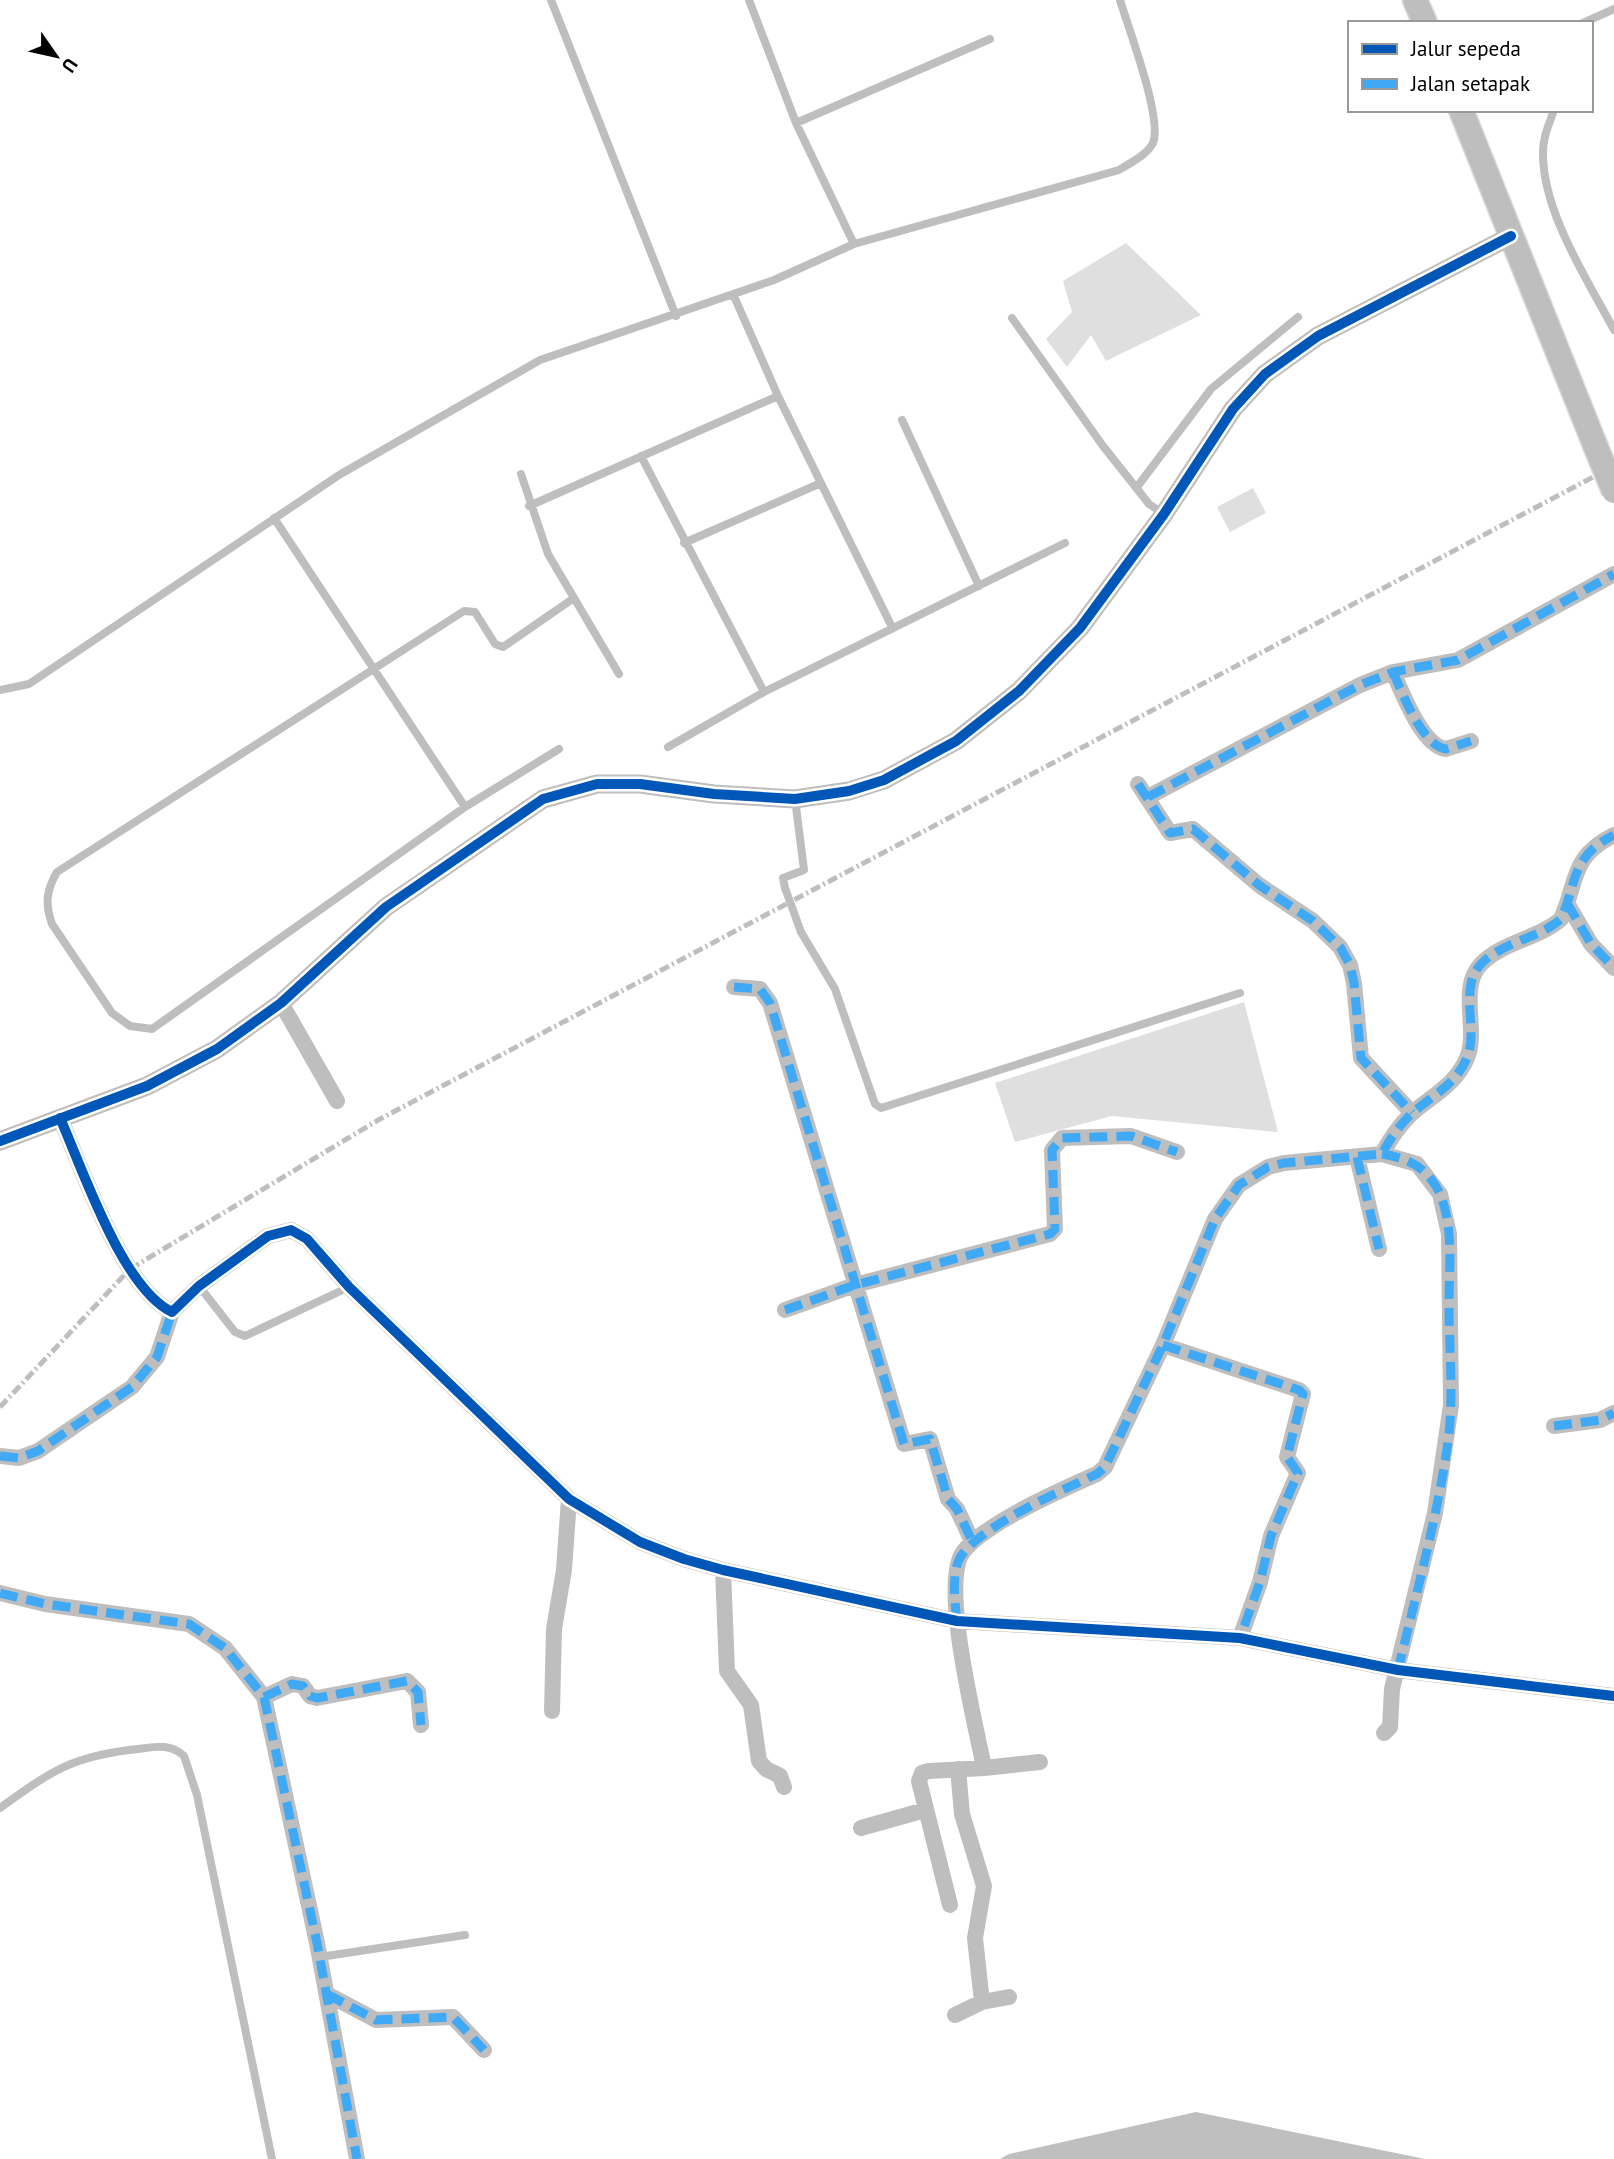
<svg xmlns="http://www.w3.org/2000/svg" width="1614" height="2159" viewBox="0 0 1614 2159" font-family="'PT Sans',sans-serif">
  <rect width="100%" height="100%" fill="#fff"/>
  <path fill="#bfbfbf" d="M 1196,2112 L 1425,2159 L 1000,2159 L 1009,2154 Z"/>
  <path fill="#dfdfdf" d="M 1126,243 L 1201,315 L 1106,361 L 1091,335 L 1067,367 L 1046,339 L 1072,312 L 1063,281 Z
    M 1253,488 L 1266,513 L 1230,532 L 1217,507 Z
    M 1244,1002 L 1278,1132 L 1112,1116 L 1015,1142 L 995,1083 Z"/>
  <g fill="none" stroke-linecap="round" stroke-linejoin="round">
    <defs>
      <path id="primary" d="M 1415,0 L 1425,23
        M 1461,110 L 1595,445"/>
    </defs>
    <use href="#primary" stroke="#dbdbdb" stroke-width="27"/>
    <path stroke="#bebebe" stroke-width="8" d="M 551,0 L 676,316
      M 749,0 L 796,123 L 854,244
      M 1583,23 L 1614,9
      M 1554,110 C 1549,124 1543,137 1543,152 C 1542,211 1587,279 1614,330
      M 796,123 L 990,39
      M 733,294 L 778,396
      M 1012,318 L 1103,446 L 1149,504 L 1164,514
      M 902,420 L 979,586
      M 641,456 L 764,692 L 1065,543
      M 521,474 L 548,554 L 619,674
      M 1137,487 L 1211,389 L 1298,317
      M 529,506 L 778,396 L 892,627
      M 274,518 L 465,807
      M 684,543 L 821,483
      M 0,690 L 29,684 L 339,475 L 540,360 L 774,280 L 854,244 L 1119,170 C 1130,163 1147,155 1153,143 C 1163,119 1128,27 1120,0
      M 668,747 L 764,692
      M 559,749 L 465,807 L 152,1029 L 130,1026 L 112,1013 L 52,924 C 45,904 46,891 57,872 L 464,611 L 475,612 L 495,644 L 503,647 L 574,598
      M 785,888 L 783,878 L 804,870 L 795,799
      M 801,932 L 835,989 L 875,1104 L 881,1108 L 1240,993
      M 199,1286 L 235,1332 L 245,1336 L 349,1287
      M 0,1808 C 53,1770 72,1756 138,1749 C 155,1747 170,1743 184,1756 L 197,1795 L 272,2159
      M 320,1957 L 465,1935"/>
    <path stroke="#bebebe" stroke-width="16" d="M 1393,672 C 1402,692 1422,746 1446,749 L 1471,741
      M 1138,784 L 1170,833 L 1193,829 L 1259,885 L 1313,921 L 1340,947 L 1350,965 L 1354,983 L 1361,1058 L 1412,1113
      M 1148,797 L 1360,685 L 1393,672 L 1458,660 L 1614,574
      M 1567,903 L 1591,944 L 1614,968
      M 734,987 L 760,989 L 770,1003 L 904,1444 L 930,1439 L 948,1499 L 957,1509 L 972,1541
      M 281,1003 L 337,1101
      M 60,1118 C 83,1170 122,1288 172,1312 L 199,1286 L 268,1236 L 291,1230 L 307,1239 L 349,1287 L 569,1499 L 640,1542 L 684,1559 L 723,1570 L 957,1621 L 1240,1638 L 1398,1670 L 1614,1696
      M 1382,1154 L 1417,1164 L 1440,1194 L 1449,1234 L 1451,1405 L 1435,1513 L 1392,1689 L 1390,1727 L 1384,1733
      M 1357,1157 L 1379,1249
      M 785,1310 L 855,1285 L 1050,1234 L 1055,1229 L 1052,1150 L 1062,1138 L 1131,1136 L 1177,1152
      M 1163,1345 L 1299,1390 L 1303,1394 L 1287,1457 L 1298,1473 L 1271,1536 L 1260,1582 L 1240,1638
      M 1554,1426 L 1600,1420 L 1614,1413
      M 0,1456 L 19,1458 L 38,1451 L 132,1387 L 157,1357 L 172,1312
      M 723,1570 L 727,1671 L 751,1705 L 759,1761 L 766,1769 L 780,1776 L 784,1787
      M 0,1593 L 45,1604 L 189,1624 L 225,1648 L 264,1697 L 317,1943 L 357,2159
      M 264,1697 L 292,1684 L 303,1686 L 310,1696 L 317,1698 L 407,1681 L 418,1692 L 421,1725
      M 552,1711 L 554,1629 L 564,1570 L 569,1499
      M 984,1768 L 1040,1762
      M 958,1769 L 962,1814 L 984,1886 L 975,1938 L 982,2002
      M 861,1828 L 925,1810
      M 950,1905 L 919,1781 L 922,1773 L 929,1771 L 984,1768 C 976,1725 940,1585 963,1552 C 985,1523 1063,1489 1097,1474 L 1105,1467 L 1163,1345 L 1215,1219 L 1239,1185 L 1268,1167 L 1284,1163 L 1382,1154 C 1390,1139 1398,1127 1410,1115 C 1431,1096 1455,1086 1467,1058 C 1479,1030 1458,988 1481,964 C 1502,942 1538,939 1561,919 C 1578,881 1570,857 1614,835
      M 327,1994 L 376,2020 L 453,2017 L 484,2050
      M 955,2015 L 982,2002 L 1009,1997"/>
    <path stroke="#bebebe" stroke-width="19" d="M 0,1141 L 147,1086 L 217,1049 L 281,1003 L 386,907 L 543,799 L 597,784 L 640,784 L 714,794 L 795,799 L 849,791 L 884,780 L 956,741 L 1019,691 L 1080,628 L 1164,514 L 1233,409 L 1265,374 L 1318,336 L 1511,236"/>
    <use href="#primary" stroke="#bebebe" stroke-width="24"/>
    <path stroke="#bebebe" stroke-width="5" stroke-dasharray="10 3.5 2 3.5" stroke-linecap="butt" d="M 0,1407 L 130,1269 L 380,1119 L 1614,466"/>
    <defs>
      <path id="primary-bridge" d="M 1595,445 L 1614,491"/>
    </defs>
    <use href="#primary-bridge" stroke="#dbdbdb" stroke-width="27" stroke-linecap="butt"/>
    <path stroke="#bebebe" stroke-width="8" d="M 785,888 L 801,932"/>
    <use href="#primary-bridge" stroke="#bebebe" stroke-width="24"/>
    <path stroke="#3fa9f5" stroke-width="9" stroke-dasharray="18 9" stroke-linecap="butt" d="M 1393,672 C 1402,692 1422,746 1446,749 L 1471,741
      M 1138,784 L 1170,833 L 1193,829 L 1259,885 L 1313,921 L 1340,947 L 1350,965 L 1354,983 L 1361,1058 L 1412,1113
      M 1148,797 L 1360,685 L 1393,672 L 1458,660 L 1614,574
      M 1567,903 L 1591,944 L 1614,968
      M 734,987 L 760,989 L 770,1003 L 904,1444 L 930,1439 L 948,1499 L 957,1509 L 972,1541
      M 1382,1154 C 1409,1158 1428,1168 1440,1194 C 1454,1228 1449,1268 1449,1304 C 1449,1350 1454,1397 1448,1442 C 1437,1519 1416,1594 1398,1670
      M 1357,1157 L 1379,1249
      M 785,1310 L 855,1285 L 1050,1234 L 1055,1229 L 1052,1150 L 1062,1138 L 1131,1136 L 1177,1152
      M 1163,1345 L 1299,1390 L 1303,1394 L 1287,1457 L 1298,1473 L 1271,1536 L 1260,1582 L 1240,1638
      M 1554,1426 L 1600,1420 L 1614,1413
      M 0,1456 L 19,1458 L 38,1451 L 132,1387 L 157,1357 L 172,1312
      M 0,1593 L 45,1604 L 189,1624 L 225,1648 L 264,1697 L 317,1943 L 357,2159
      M 957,1621 C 955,1604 952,1578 958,1562 C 970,1530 1065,1489 1097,1474 L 1105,1467 L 1163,1345 L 1215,1219 L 1239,1185 L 1268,1167 L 1284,1163 L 1382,1154 C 1390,1139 1398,1127 1410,1115 C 1431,1096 1455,1086 1467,1058 C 1479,1030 1458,988 1481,964 C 1502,942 1538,939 1561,919 C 1578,881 1570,857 1614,835
      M 264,1697 L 292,1684 L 303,1686 L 310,1696 L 317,1698 L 407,1681 L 418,1692 L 421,1725
      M 327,1994 L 376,2020 L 453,2017 L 484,2050"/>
    <defs>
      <path id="cycleway" d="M 60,1118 C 83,1170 122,1288 172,1312 L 199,1286 L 268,1236 L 291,1230 L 307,1239 L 349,1287 L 569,1499 L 640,1542 L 684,1559 L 723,1570 L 957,1621 L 1240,1638 L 1398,1670 L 1614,1696
        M 0,1141 L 147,1086 L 217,1049 L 281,1003 L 386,907 L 543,799 L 597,784 L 640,784 L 714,794 L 795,799 L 849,791 L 884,780 L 956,741 L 1019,691 L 1080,628 L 1164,514 L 1233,409 L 1265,374 L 1318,336 L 1511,236"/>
    </defs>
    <use href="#cycleway" stroke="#fff" stroke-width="15"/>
    <use href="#cycleway" stroke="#0057b8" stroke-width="10"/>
  </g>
  <rect x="1348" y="21" width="245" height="91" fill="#ffffff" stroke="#999999" stroke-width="2"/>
  <rect x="1362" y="44" width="35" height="10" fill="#0057b8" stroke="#999999" stroke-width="2"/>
  <text x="1411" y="56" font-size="21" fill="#000000">Jalur sepeda</text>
  <rect x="1362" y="79" width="35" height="10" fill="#3fa9f5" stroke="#999999" stroke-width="2"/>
  <text x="1411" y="91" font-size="21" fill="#000000">Jalan setapak</text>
  <g transform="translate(56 56) rotate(124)" stroke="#ffffff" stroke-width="5" paint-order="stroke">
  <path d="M0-5L12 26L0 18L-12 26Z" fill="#000000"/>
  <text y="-10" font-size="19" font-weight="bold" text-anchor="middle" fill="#000000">U</text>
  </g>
</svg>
